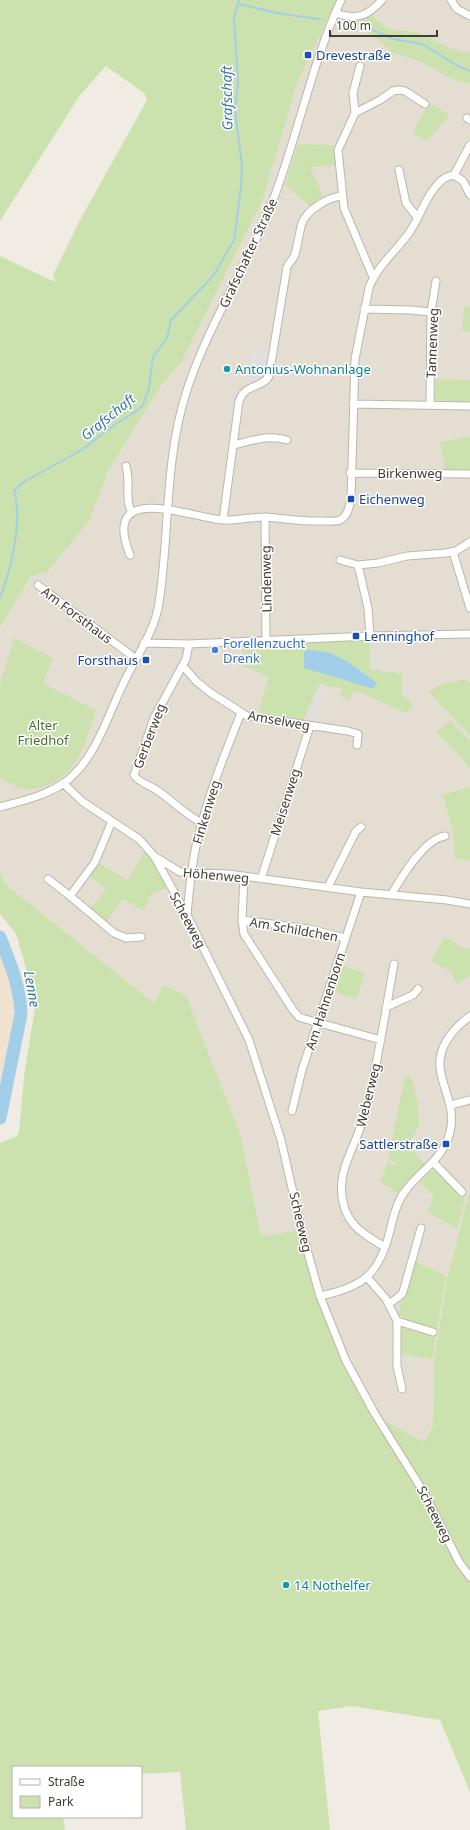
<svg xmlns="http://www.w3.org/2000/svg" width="470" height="1830" viewBox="0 0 470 1830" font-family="'Noto Sans',sans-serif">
  <rect width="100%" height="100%" fill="#f0ece3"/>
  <path fill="#e4ded2" d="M 337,0 L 470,0 L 470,787 L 442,796 L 452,827 L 455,857 L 470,861 L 470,1190 L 447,1278 L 434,1362 L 433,1426 L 424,1442 L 379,1419 L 261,1237 L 241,1136 L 154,1003 L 5,884 L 0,871 L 0,628 L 31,576 L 46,572 L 90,520 L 108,471 L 161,386 L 181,363 L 262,202 L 298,81 Z"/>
  <path fill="#f1e2cf" d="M 0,941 L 13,987 L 14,1021 L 9,1057 L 0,1101 Z"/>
  <path fill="#cce2ae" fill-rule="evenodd" d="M 0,0 L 337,0 L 298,81 L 262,202 L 181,363 L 161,386 L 108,471 L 90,520 L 46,573 L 31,576 L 0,628 L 0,256 L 55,282 L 53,275 L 80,220 L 147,100 L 145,94 L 106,66 L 80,95 L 0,221 Z
    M 371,15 L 388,29 L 416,32 L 455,50 L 470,53 L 470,84 L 452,79 L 422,62 L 393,53 L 375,37 L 361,29 L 356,22 Z
    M 429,103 L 450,115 L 427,141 L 412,133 Z
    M 298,144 L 333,145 L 336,152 L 337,165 L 310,167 L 325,199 L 312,208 L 285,185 Z
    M 464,307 L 470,307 L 470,332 L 462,331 Z
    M 436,379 L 470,380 L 470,402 L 434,400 Z
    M 470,436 L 470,470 L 445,469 L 440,442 Z
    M 14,638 L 53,658 L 43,684 L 96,710 C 86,740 80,772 48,785 C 27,793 18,789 0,777 L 0,684 Z
    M 370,639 L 370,669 L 402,674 L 402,695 L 413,704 L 407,713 L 354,690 L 349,700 L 340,696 L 342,689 L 337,686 L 332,688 L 320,683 L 303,721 L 257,715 L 269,677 L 243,666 L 243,646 ZM 347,661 L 332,676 L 306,669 Z
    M 465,679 L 470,684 L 470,736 L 429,692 L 439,685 Z
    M 450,720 L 470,741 L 470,769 L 453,748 L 436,732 Z
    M 470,787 L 470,861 L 455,858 L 452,827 L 442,795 Z
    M 144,852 L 150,855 L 168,888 L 151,894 L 144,911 L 123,899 L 106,922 L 90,909 L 106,889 L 89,876 L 98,863 L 128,880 Z
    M 0,871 L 5,884 L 154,1003 L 164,985 L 186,996 L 241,1136 L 261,1236 L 298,1231 L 317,1296 L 379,1418 L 424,1442 L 433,1426 L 434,1362 L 447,1278 L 470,1190 L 470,1792 L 440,1720 L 352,1706 L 318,1711 L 330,1830 L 186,1830 L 180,1772 L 141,1774 L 141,1767 L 13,1767 L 13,1817 L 63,1817 L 65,1830 L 0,1830 L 0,1143 L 17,1136 L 19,1131 L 25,1068 L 36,1002 L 16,934 L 0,914 Z
    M 445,937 L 466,949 L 470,948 L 470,976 L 457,984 L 449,971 L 431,961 Z
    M 340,965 L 365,973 L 356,999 L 331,991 Z
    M 405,1076 L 410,1077 L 412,1079 L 418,1103 L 419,1126 L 397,1163 L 388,1158 Z
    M 409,1145 L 425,1165 L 397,1193 L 380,1182 L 388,1161 L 396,1166 Z
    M 435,1167 L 465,1198 L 457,1229 L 427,1212 L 434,1197 L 420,1182 Z
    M 414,1261 L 446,1276 L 432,1359 L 399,1354 L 401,1328 L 409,1321 L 398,1314 Z"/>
  <path fill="#e1dfdb" d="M 253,349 L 271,353 L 266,376 L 261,375 L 262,380 L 245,384 L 246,378 L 260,375 L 249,373 Z
    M 318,689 L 329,693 L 316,722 L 306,718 Z"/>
  <path fill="#a3cee9" d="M 307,650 L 328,652 L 347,661 L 377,683 L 373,689 L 332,676 L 306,669 L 304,668 L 304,652 Z"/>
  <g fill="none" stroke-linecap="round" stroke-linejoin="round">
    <path stroke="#a3cee9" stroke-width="2" d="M 238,4 L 282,14 L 319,19
      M 364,26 L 393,39 L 422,44 L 458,66 L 470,71
      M 0,598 C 11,569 23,521 14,491 L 22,483 L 83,449 L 114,425 L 137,411 L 143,405 L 149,388 L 153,357 L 167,338 L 171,320 L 214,275 L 234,240 L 241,187 L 242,166 L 235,110 L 238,82 L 234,17 L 239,0"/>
    <path stroke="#a3cee9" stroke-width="13" d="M 0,937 C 10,963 20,986 21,1014 L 0,1118"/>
    <defs>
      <path id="minor" d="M 451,0 L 457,9 L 470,16
        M 335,13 C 356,20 367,17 382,0
        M 355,113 L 353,93 L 360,66
        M 467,118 L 470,120
        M 399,170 L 406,203 L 417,217
        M 454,175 L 463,181 L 470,195
        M 373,277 L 344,208 L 338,150 L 355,113 L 380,100 L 393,91 L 399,90 L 405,91 L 425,104
        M 364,309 L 411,310 L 431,312
        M 353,404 L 470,406
        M 430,405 L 431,312 L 436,281
        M 233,445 C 251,441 269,434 287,440
        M 126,466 C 131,482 124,498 132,513
        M 350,473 L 470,474
        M 265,517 L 266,640
        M 223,520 L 239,401 C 245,383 262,389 269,376 L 287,267 C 289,262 294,259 295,254 C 298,244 299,233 302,223 C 307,210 328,197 342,196
        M 453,552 L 470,608
        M 130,555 C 100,481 187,516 222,520 C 236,521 250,517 264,517 C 283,518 303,522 322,521 C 328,521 335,522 340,520 C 348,516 349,507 351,499 L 355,359 L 369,288 C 377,265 398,250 411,230 C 421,215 425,197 438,184 C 442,179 447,176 454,175 L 470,145
        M 340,560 L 358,565
        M 38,585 L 136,659
        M 370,636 L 368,608 L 358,565 L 378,563 L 407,556 L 446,553 L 456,551 L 470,542
        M 144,643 L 189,644 L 370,636 L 470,634
        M 189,644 L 186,659 L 154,718 L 134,775 C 137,781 148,785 155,789 C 171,799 184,814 202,823
        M 183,666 L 197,682 L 211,693 L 247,716 L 348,731 L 358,734 L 357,745
        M 63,783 L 83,802 L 139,839 L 154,856 L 180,872 L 228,874 L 361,892 L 447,900 L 470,904
        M 0,807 C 22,801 45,796 64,783 C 97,759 108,713 126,678 C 138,654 155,630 159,603 C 170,532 164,460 187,390 C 208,325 247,267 272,203 C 298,136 311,65 341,0
        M 154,856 L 187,915 L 249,1040 L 281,1140 L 302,1232 L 320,1296 L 346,1361 L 375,1414 L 423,1491 L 459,1562 L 470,1577
        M 244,876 L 242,920 L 244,934 L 293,1010 L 299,1017 L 305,1019 L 381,1040
        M 48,879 L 70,896 L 95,862 L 112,821
        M 261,879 L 310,726
        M 328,887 L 356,831 L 361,827
        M 391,895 C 401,878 424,839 445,836
        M 70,896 L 114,933 L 126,938 L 141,937
        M 187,915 C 189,892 191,869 196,846 C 206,800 224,756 241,713
        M 242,920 L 309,929 L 345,938
        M 386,1007 L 413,995 L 418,989
        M 451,1105 L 470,1100
        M 292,1111 L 302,1070 L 361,892
        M 434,1163 L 462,1192
        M 385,1247 C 367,1236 350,1228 344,1206 C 336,1180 348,1159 357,1136 C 362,1124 366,1111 369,1098 C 379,1054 386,1009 394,964
        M 367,1277 L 386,1299 L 397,1321 L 397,1366 L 402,1389
        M 320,1296 C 363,1287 379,1275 390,1231 C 393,1218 396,1205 403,1194 C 418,1171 443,1161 450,1132 C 455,1112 447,1097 442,1078 C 434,1052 450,1031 470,1016
        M 389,1304 L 401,1295 L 403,1292 L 421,1228
        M 397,1321 L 433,1332"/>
    </defs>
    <use href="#minor" stroke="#bdb6aa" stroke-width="9"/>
    <use href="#minor" stroke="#fff" stroke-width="7"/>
  </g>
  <g fill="#1a4fb4" stroke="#fff" stroke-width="1.5">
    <rect x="304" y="51" width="8" height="8" rx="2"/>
    <rect x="347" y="495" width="8" height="8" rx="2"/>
    <rect x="352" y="632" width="8" height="8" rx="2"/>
    <rect x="142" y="656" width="8" height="8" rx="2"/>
    <rect x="442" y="1140" width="8" height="8" rx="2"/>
  </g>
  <g fill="#0f9aa8" stroke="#fff" stroke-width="1.5">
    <circle cx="227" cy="369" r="4"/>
    <circle cx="286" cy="1585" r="4"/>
  </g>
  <circle fill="#3f7fe0" stroke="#fff" stroke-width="1.5" cx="215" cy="650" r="4"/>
  <g text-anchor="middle" stroke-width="3" stroke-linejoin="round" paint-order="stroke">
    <g font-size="13" fill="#164399" stroke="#fff" text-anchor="start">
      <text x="316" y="60">Drevestraße</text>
      <text x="359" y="504">Eichenweg</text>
      <text x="364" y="641">Lenninghof</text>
      <text x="138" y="665" text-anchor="end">Forsthaus</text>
      <text x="438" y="1149" text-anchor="end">Sattlerstraße</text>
    </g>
    <g font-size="13" fill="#413c34" stroke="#fff">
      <text transform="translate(248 253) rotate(-65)" y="5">Grafschafter Straße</text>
      <text transform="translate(432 343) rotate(-88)" y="5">Tannenweg</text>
      <text x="410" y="478">Birkenweg</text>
      <text transform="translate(266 579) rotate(-91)" y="5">Lindenweg</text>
      <text transform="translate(77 615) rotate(37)" y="5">Am Forsthaus</text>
      <text transform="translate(279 720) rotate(10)" y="5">Amselweg</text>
      <text transform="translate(149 736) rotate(-69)" y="5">Gerberweg</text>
      <text transform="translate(285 802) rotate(-72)" y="5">Meisenweg</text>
      <text transform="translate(206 812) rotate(-73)" y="5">Finkenweg</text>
      <text transform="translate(216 875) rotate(5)" y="5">Höhenweg</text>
      <text transform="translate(188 920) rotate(62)" y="5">Scheeweg</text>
      <text transform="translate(294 929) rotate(10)" y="5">Am Schildchen</text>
      <text transform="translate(325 1001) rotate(-72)" y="5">Am Hahnenborn</text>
      <text transform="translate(368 1095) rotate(-76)" y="5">Weberweg</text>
      <text transform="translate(301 1222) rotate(77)" y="5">Scheeweg</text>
      <text transform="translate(435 1514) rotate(63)" y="5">Scheeweg</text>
    </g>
    <g font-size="13" fill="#0d838f" stroke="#fff" text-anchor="start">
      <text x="235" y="374">Antonius-Wohnanlage</text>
      <text x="294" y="1590">14 Nothelfer</text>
    </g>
    <g font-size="13" fill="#366cbe" stroke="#fff" text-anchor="start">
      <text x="223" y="648">Forellenzucht<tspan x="223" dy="15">Drenk</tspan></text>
    </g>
    <g font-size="13" fill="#476e2d" stroke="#fff">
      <text x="43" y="730">Alter<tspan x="43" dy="15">Friedhof</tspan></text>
    </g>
    <g font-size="14" font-style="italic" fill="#3678a4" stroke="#fff">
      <text transform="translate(227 98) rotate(-91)" y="5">Grafschaft</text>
      <text transform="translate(108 417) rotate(-39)" y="5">Grafschaft</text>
      <text transform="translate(32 989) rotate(80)" y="5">Lenne</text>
    </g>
  </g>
  <rect x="12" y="1766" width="130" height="52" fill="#ffffff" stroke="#b3b1ae"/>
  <rect x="20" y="1779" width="20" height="6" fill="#ffffff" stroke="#b3b1ae"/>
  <text x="48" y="1786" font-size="12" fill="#413c34">Straße</text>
  <rect x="20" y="1796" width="20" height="12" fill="#cce2ae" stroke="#b3b1ae"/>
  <text x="48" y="1806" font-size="12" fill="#413c34">Park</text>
  <path d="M330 30v6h107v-6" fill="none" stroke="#413c34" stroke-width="2"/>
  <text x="336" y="30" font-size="12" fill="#413c34" stroke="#ffffff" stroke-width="3" paint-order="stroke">100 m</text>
</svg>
